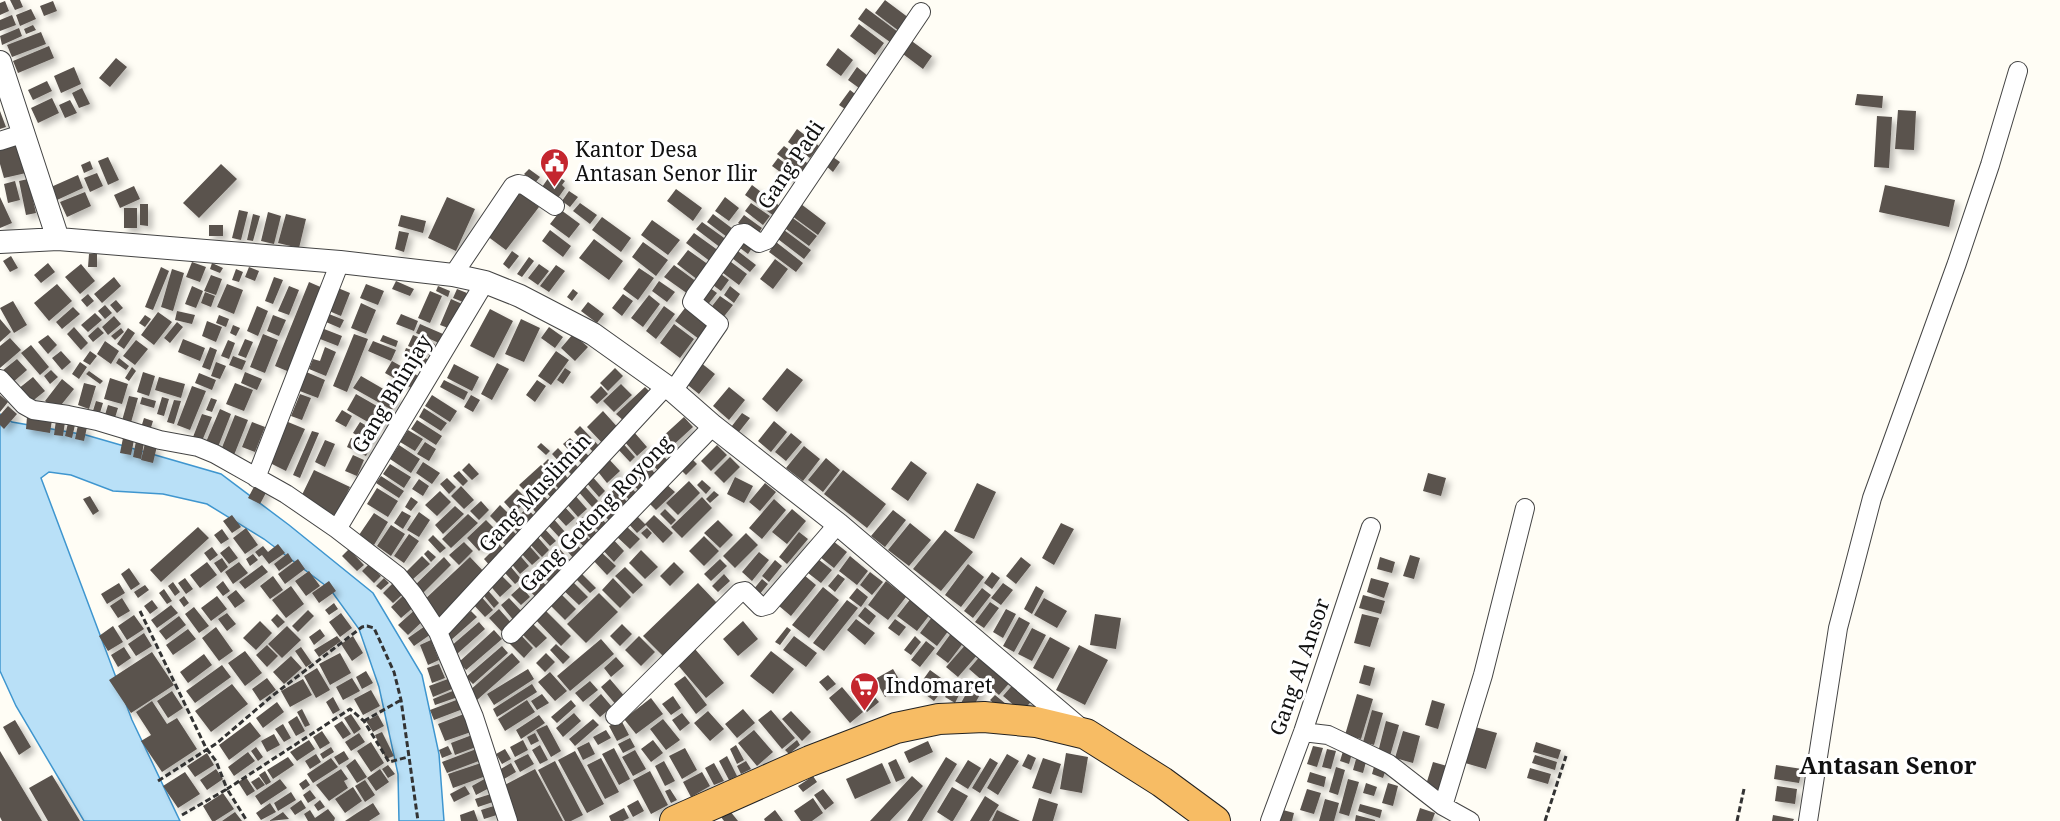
<svg xmlns="http://www.w3.org/2000/svg" width="2060" height="821" viewBox="0 0 2060 821" font-family="'Noto Serif',serif">
  <defs>
    <filter id="shadow"><feDropShadow dx="4.5" dy="4.5" stdDeviation="3" flood-color="#0004"/></filter>
  </defs>
  <rect width="100%" height="100%" fill="#fffdf5"/>
  <path fill="#b9e0f7" stroke="#3f96cf" stroke-width="1.5" d="M 0,414 L 12,422 L 86,435 L 221,474 L 289,525 L 373,593 L 422,675 L 439,754 L 444,821 L 399,821 L 398,774 L 379,687 L 359,629 L 330,589 L 264,539 L 207,504 L 163,494 L 113,491 L 71,475 L 49,472 L 41,478 L 132,720 L 180,821 L 84,821 L 16,706 L 0,671 Z"/>
  <path fill="#5a524d" filter="url(#shadow)" d="M 10,0 L 20,0 L 23,7 L 15,10 Z
    M 885,0 L 909,18 L 899,31 L 875,13 Z
    M 5,1 L 9,11 L 0,15 L 0,3 Z
    M 53,1 L 57,11 L 44,16 L 40,6 Z
    M 866,8 L 898,32 L 890,42 L 858,19 Z
    M 31,9 L 36,19 L 20,26 L 16,15 Z
    M 12,15 L 16,25 L 0,31 L 0,20 Z
    M 859,24 L 884,43 L 875,55 L 850,36 Z
    M 33,25 L 36,30 L 26,34 L 24,29 Z
    M 19,28 L 22,36 L 2,45 L 0,36 Z
    M 41,32 L 46,44 L 12,57 L 7,45 Z
    M 909,39 L 932,56 L 923,69 L 899,51 Z
    M 49,46 L 54,58 L 18,73 L 13,61 Z
    M 838,48 L 853,60 L 841,76 L 826,65 Z
    M 116,58 L 127,67 L 110,87 L 99,78 Z
    M 74,67 L 81,84 L 61,93 L 54,76 Z
    M 857,67 L 868,76 L 859,88 L 848,80 Z
    M 47,81 L 52,91 L 33,100 L 28,90 Z
    M 82,88 L 90,104 L 79,108 L 72,93 Z
    M 850,90 L 859,97 L 848,111 L 839,105 Z
    M 1857,94 L 1883,96 L 1882,108 L 1855,105 Z
    M 52,98 L 59,113 L 38,123 L 31,108 Z
    M 70,100 L 77,113 L 65,118 L 59,105 Z
    M 1898,110 L 1916,111 L 1914,150 L 1895,149 Z
    M 0,111 L 6,127 L 0,129 Z
    M 1877,116 L 1892,117 L 1889,168 L 1874,167 Z
    M 797,129 L 819,146 L 810,158 L 788,142 Z
    M 18,140 L 26,173 L 4,178 L 0,164 L 0,145 Z
    M 784,146 L 810,165 L 804,174 L 777,154 Z
    M 830,155 L 840,162 L 833,172 L 824,164 Z
    M 108,157 L 119,180 L 108,185 L 98,161 Z
    M 778,158 L 801,175 L 795,183 L 772,166 Z
    M 90,161 L 93,169 L 84,173 L 81,165 Z
    M 221,164 L 237,179 L 199,218 L 183,203 Z
    M 529,169 L 540,177 L 535,183 L 524,174 Z
    M 97,173 L 103,186 L 90,192 L 84,178 Z
    M 78,175 L 83,188 L 57,200 L 51,187 Z
    M 556,175 L 565,181 L 562,185 L 565,188 L 558,198 L 542,187 L 549,177 L 553,179 Z
    M 28,179 L 36,213 L 26,215 L 19,181 Z
    M 15,181 L 20,200 L 8,203 L 4,184 Z
    M 752,185 L 781,207 L 774,216 L 745,195 Z
    M 1885,185 L 1955,200 L 1949,227 L 1879,212 Z
    M 134,186 L 140,199 L 120,208 L 114,195 Z
    M 676,189 L 702,208 L 693,221 L 667,201 Z
    M 569,191 L 578,197 L 570,207 L 562,201 Z
    M 85,192 L 91,206 L 67,217 L 60,202 Z
    M 519,192 L 539,207 L 506,250 L 487,236 Z
    M 0,197 L 12,223 L 0,228 Z
    M 447,197 L 475,209 L 456,251 L 428,238 Z
    M 725,197 L 739,208 L 729,221 L 715,211 Z
    M 797,201 L 826,223 L 818,235 L 788,213 Z
    M 580,203 L 597,215 L 590,224 L 573,211 Z
    M 751,203 L 770,216 L 763,225 L 745,211 Z
    M 140,204 L 148,204 L 148,226 L 140,225 Z
    M 124,208 L 137,208 L 137,228 L 124,228 Z
    M 239,210 L 248,212 L 241,240 L 232,238 Z
    M 561,210 L 580,224 L 569,238 L 550,224 Z
    M 268,212 L 281,216 L 274,244 L 261,241 Z
    M 253,214 L 260,216 L 253,241 L 247,240 Z
    M 286,214 L 306,219 L 299,248 L 278,243 Z
    M 713,214 L 733,229 L 727,237 L 707,222 Z
    M 401,215 L 426,221 L 423,233 L 398,226 Z
    M 744,215 L 762,228 L 756,237 L 738,223 Z
    M 790,216 L 817,236 L 809,246 L 782,226 Z
    M 602,217 L 631,238 L 621,252 L 592,230 Z
    M 652,220 L 680,240 L 668,255 L 641,235 Z
    M 702,222 L 727,240 L 721,248 L 696,229 Z
    M 209,225 L 223,225 L 223,236 L 209,236 Z
    M 780,227 L 811,250 L 804,259 L 774,236 Z
    M 550,230 L 571,246 L 563,257 L 542,241 Z
    M 399,231 L 409,233 L 404,252 L 395,249 Z
    M 694,233 L 719,251 L 711,262 L 686,243 Z
    M 742,237 L 754,245 L 748,254 L 736,245 Z
    M 594,239 L 623,261 L 609,280 L 579,258 Z
    M 643,242 L 668,260 L 656,276 L 632,257 Z
    M 776,242 L 803,263 L 796,272 L 769,252 Z
    M 734,248 L 756,265 L 750,272 L 728,255 Z
    M 688,250 L 709,265 L 698,280 L 677,264 Z
    M 512,251 L 519,256 L 509,269 L 503,264 Z
    M 89,254 L 97,254 L 97,267 L 88,267 Z
    M 11,256 L 18,268 L 10,272 L 3,261 Z
    M 529,257 L 534,261 L 522,277 L 517,274 Z
    M 727,259 L 747,274 L 739,285 L 719,270 Z
    M 775,259 L 788,269 L 773,289 L 760,279 Z
    M 192,262 L 206,267 L 200,282 L 186,277 Z
    M 48,263 L 55,272 L 41,283 L 34,275 Z
    M 212,263 L 223,268 L 220,273 L 210,269 Z
    M 81,264 L 95,281 L 80,294 L 65,277 Z
    M 539,264 L 549,271 L 538,285 L 528,278 Z
    M 556,265 L 565,271 L 549,292 L 540,286 Z
    M 674,265 L 697,282 L 688,294 L 664,277 Z
    M 161,267 L 169,271 L 153,310 L 145,307 Z
    M 249,267 L 259,271 L 255,281 L 245,277 Z
    M 639,268 L 654,278 L 638,300 L 623,289 Z
    M 172,269 L 184,273 L 173,311 L 161,307 Z
    M 236,269 L 243,272 L 239,282 L 232,280 Z
    M 717,271 L 729,280 L 721,291 L 709,282 Z
    M 211,275 L 222,279 L 216,295 L 204,291 Z
    M 114,277 L 121,286 L 102,303 L 94,294 Z
    M 274,277 L 283,280 L 273,304 L 265,301 Z
    M 396,281 L 414,289 L 410,296 L 392,289 Z
    M 659,281 L 675,292 L 667,302 L 652,291 Z
    M 309,282 L 325,289 L 292,373 L 275,366 Z
    M 57,284 L 72,301 L 49,321 L 34,303 Z
    M 227,284 L 243,290 L 234,314 L 217,307 Z
    M 366,284 L 384,291 L 378,305 L 360,298 Z
    M 706,285 L 717,293 L 706,307 L 695,299 Z
    M 192,286 L 203,291 L 196,308 L 185,304 Z
    M 289,286 L 299,290 L 289,315 L 278,311 Z
    M 438,286 L 450,291 L 448,297 L 436,291 Z
    M 730,286 L 740,294 L 734,303 L 724,295 Z
    M 338,288 L 350,293 L 341,316 L 329,311 Z
    M 457,289 L 467,293 L 463,302 L 453,298 Z
    M 573,289 L 578,293 L 572,301 L 567,297 Z
    M 430,291 L 442,296 L 430,323 L 418,318 Z
    M 205,292 L 215,296 L 211,307 L 201,303 Z
    M 88,294 L 94,301 L 87,307 L 81,300 Z
    M 623,294 L 633,301 L 622,316 L 612,308 Z
    M 649,295 L 660,304 L 643,327 L 631,318 Z
    M 720,296 L 733,305 L 722,319 L 709,310 Z
    M 451,299 L 462,304 L 451,329 L 440,325 Z
    M 116,300 L 123,308 L 117,313 L 110,305 Z
    M 13,301 L 27,325 L 14,333 L 0,308 Z
    M 588,302 L 604,314 L 597,323 L 581,311 Z
    M 361,303 L 376,310 L 366,334 L 351,328 Z
    M 688,304 L 712,321 L 699,339 L 675,321 Z
    M 105,305 L 112,313 L 105,319 L 98,311 Z
    M 257,306 L 268,311 L 258,336 L 247,331 Z
    M 664,306 L 675,314 L 656,339 L 646,331 Z
    M 73,307 L 80,314 L 62,329 L 56,322 Z
    M 490,309 L 513,321 L 494,358 L 470,346 Z
    M 177,311 L 195,315 L 192,324 L 175,320 Z
    M 158,312 L 172,322 L 154,345 L 141,335 Z
    M 95,313 L 102,320 L 88,332 L 81,325 Z
    M 329,314 L 344,320 L 340,328 L 326,322 Z
    M 401,314 L 418,321 L 414,331 L 396,324 Z
    M 145,315 L 151,319 L 145,327 L 139,323 Z
    M 219,315 L 229,319 L 226,327 L 216,323 Z
    M 273,315 L 286,320 L 279,336 L 267,331 Z
    M 114,316 L 121,324 L 108,335 L 102,327 Z
    M 0,319 L 11,332 L 0,342 Z
    M 521,319 L 540,328 L 524,362 L 505,354 Z
    M 207,321 L 222,327 L 216,342 L 202,336 Z
    M 177,322 L 183,327 L 170,343 L 164,338 Z
    M 420,324 L 443,334 L 439,343 L 416,333 Z
    M 674,324 L 694,339 L 680,358 L 660,343 Z
    M 233,325 L 240,328 L 236,336 L 230,333 Z
    M 74,327 L 88,343 L 81,350 L 67,334 Z
    M 98,327 L 104,333 L 93,342 L 88,336 Z
    M 319,327 L 342,336 L 338,346 L 315,337 Z
    M 549,327 L 563,337 L 555,348 L 541,338 Z
    M 121,328 L 124,332 L 115,340 L 111,336 Z
    M 128,328 L 135,333 L 124,349 L 117,344 Z
    M 263,334 L 278,340 L 265,373 L 250,367 Z
    M 354,334 L 368,339 L 347,392 L 333,386 Z
    M 573,334 L 588,347 L 575,361 L 561,348 Z
    M 48,335 L 57,345 L 48,354 L 38,342 Z
    M 383,335 L 398,341 L 396,347 L 380,341 Z
    M 413,335 L 435,344 L 430,355 L 408,346 Z
    M 10,338 L 21,350 L 0,368 L 0,346 Z
    M 183,339 L 205,348 L 200,361 L 178,352 Z
    M 245,339 L 253,342 L 246,358 L 238,355 Z
    M 136,340 L 148,349 L 135,365 L 123,356 Z
    M 228,340 L 235,343 L 229,359 L 221,356 Z
    M 105,341 L 119,351 L 111,364 L 97,354 Z
    M 373,341 L 396,350 L 391,361 L 368,351 Z
    M 31,345 L 49,367 L 40,375 L 21,353 Z
    M 210,347 L 217,350 L 210,370 L 202,367 Z
    M 325,347 L 336,352 L 326,376 L 309,369 L 313,359 L 320,361 Z
    M 406,348 L 417,352 L 414,361 L 403,356 Z
    M 61,351 L 71,362 L 62,370 L 52,358 Z
    M 90,351 L 97,356 L 90,365 L 83,361 Z
    M 556,351 L 569,360 L 551,385 L 538,376 Z
    M 233,356 L 246,361 L 242,370 L 229,365 Z
    M 420,356 L 432,361 L 428,371 L 416,366 Z
    M 119,358 L 129,366 L 126,370 L 116,363 Z
    M 17,359 L 27,370 L 12,383 L 2,371 Z
    M 392,361 L 420,377 L 413,389 L 385,373 Z
    M 80,362 L 87,367 L 79,379 L 72,374 Z
    M 216,362 L 226,366 L 220,379 L 211,376 Z
    M 700,362 L 715,374 L 699,394 L 684,382 Z
    M 497,363 L 509,369 L 492,400 L 481,394 Z
    M 454,364 L 479,377 L 472,391 L 447,378 Z
    M 132,367 L 136,371 L 129,381 L 125,378 Z
    M 565,368 L 571,372 L 563,384 L 557,380 Z
    M 615,368 L 623,376 L 608,391 L 600,383 Z
    M 787,368 L 803,380 L 777,412 L 762,399 Z
    M 51,370 L 58,377 L 50,384 L 44,376 Z
    M 89,371 L 103,381 L 100,384 L 86,374 Z
    M 304,371 L 325,380 L 318,398 L 297,390 Z
    M 143,372 L 155,376 L 149,396 L 137,392 Z
    M 245,372 L 262,379 L 257,390 L 241,383 Z
    M 199,373 L 216,380 L 212,390 L 195,383 Z
    M 361,376 L 399,398 L 392,410 L 353,388 Z
    M 33,377 L 45,391 L 30,403 L 18,389 Z
    M 159,377 L 185,384 L 181,398 L 155,390 Z
    M 110,378 L 128,384 L 122,404 L 104,399 Z
    M 62,379 L 74,389 L 57,410 L 45,401 Z
    M 444,380 L 468,392 L 464,400 L 440,387 Z
    M 537,380 L 546,386 L 535,402 L 526,395 Z
    M 84,383 L 96,386 L 89,409 L 78,405 Z
    M 235,383 L 253,390 L 244,411 L 226,404 Z
    M 621,384 L 632,395 L 614,412 L 603,401 Z
    M 192,386 L 206,391 L 190,430 L 177,425 Z
    M 601,386 L 608,394 L 597,404 L 590,397 Z
    M 645,387 L 653,395 L 625,422 L 616,414 Z
    M 729,387 L 745,400 L 729,420 L 713,406 Z
    M 300,394 L 311,398 L 302,420 L 291,416 Z
    M 356,394 L 389,413 L 380,429 L 347,410 Z
    M 0,395 L 8,402 L 0,412 Z
    M 432,395 L 457,411 L 450,422 L 425,406 Z
    M 471,395 L 480,400 L 473,412 L 464,407 Z
    M 129,396 L 138,398 L 130,426 L 121,424 Z
    M 142,397 L 156,401 L 154,408 L 140,404 Z
    M 162,397 L 169,399 L 164,416 L 157,414 Z
    M 211,398 L 217,400 L 212,412 L 206,410 Z
    M 174,400 L 181,401 L 174,424 L 167,422 Z
    M 96,401 L 103,403 L 99,416 L 92,414 Z
    M 108,405 L 118,408 L 114,421 L 104,418 Z
    M 8,406 L 17,414 L 4,429 L 0,425 L 0,415 Z
    M 424,408 L 447,423 L 441,431 L 419,417 Z
    M 220,409 L 231,414 L 218,447 L 206,442 Z
    M 342,410 L 352,416 L 346,427 L 335,421 Z
    M 603,411 L 621,431 L 605,446 L 587,427 Z
    M 742,413 L 750,418 L 735,437 L 728,431 Z
    M 202,414 L 212,417 L 202,441 L 193,437 Z
    M 235,415 L 248,420 L 234,455 L 221,450 Z
    M 27,417 L 52,420 L 50,433 L 26,429 Z
    M 684,417 L 693,427 L 670,448 L 661,438 Z
    M 144,418 L 153,421 L 149,434 L 140,431 Z
    M 56,420 L 65,422 L 63,436 L 54,435 Z
    M 417,420 L 442,436 L 436,445 L 411,429 Z
    M 774,421 L 787,432 L 771,452 L 758,441 Z
    M 252,422 L 265,427 L 255,452 L 242,447 Z
    M 288,422 L 305,429 L 286,471 L 270,463 Z
    M 360,422 L 379,433 L 372,444 L 353,433 Z
    M 68,423 L 75,425 L 72,438 L 65,436 Z
    M 78,425 L 87,427 L 84,441 L 75,439 Z
    M 580,426 L 602,449 L 596,455 L 574,432 Z
    M 408,430 L 423,439 L 415,451 L 400,442 Z
    M 312,431 L 319,433 L 300,478 L 293,475 Z
    M 634,432 L 647,447 L 637,456 L 624,441 Z
    M 791,433 L 802,442 L 786,461 L 775,452 Z
    M 123,438 L 134,440 L 131,455 L 120,453 Z
    M 351,438 L 371,446 L 366,456 L 347,447 Z
    M 570,438 L 592,459 L 584,466 L 563,444 Z
    M 325,440 L 335,444 L 325,467 L 315,462 Z
    M 136,441 L 144,443 L 141,459 L 133,457 Z
    M 621,441 L 635,457 L 630,462 L 615,446 Z
    M 425,442 L 436,449 L 429,461 L 417,454 Z
    M 145,443 L 157,446 L 153,463 L 141,460 Z
    M 541,443 L 550,451 L 546,455 L 537,447 Z
    M 399,445 L 420,459 L 411,473 L 390,459 Z
    M 717,445 L 727,455 L 711,471 L 701,461 Z
    M 804,446 L 820,459 L 803,481 L 786,468 Z
    M 655,447 L 671,464 L 660,473 L 645,456 Z
    M 558,448 L 569,460 L 563,466 L 552,454 Z
    M 353,455 L 364,460 L 357,476 L 345,471 Z
    M 689,456 L 697,464 L 686,475 L 678,467 Z
    M 607,457 L 620,471 L 607,483 L 595,468 Z
    M 730,457 L 740,467 L 724,483 L 714,473 Z
    M 826,458 L 840,470 L 823,492 L 808,480 Z
    M 548,459 L 559,470 L 554,475 L 543,464 Z
    M 643,459 L 657,476 L 650,483 L 635,466 Z
    M 911,461 L 927,473 L 908,501 L 891,489 Z
    M 423,462 L 440,473 L 432,484 L 416,473 Z
    M 573,462 L 582,471 L 575,478 L 566,469 Z
    M 469,463 L 479,474 L 472,480 L 462,470 Z
    M 390,464 L 411,477 L 404,488 L 383,474 Z
    M 541,465 L 552,476 L 531,497 L 519,485 Z
    M 314,470 L 350,487 L 336,516 L 300,499 Z
    M 635,470 L 649,486 L 641,493 L 627,478 Z
    M 843,470 L 886,504 L 867,528 L 824,494 Z
    M 459,471 L 468,481 L 463,486 L 453,476 Z
    M 563,472 L 570,481 L 560,490 L 552,482 Z
    M 1428,473 L 1446,478 L 1441,496 L 1423,491 Z
    M 591,475 L 605,491 L 599,497 L 584,480 Z
    M 381,476 L 404,491 L 399,498 L 376,483 Z
    M 735,477 L 753,486 L 744,503 L 727,494 Z
    M 447,478 L 456,487 L 449,494 L 440,484 Z
    M 419,479 L 429,486 L 423,496 L 412,489 Z
    M 624,480 L 639,496 L 632,503 L 617,486 Z
    M 702,480 L 711,488 L 706,494 L 697,485 Z
    M 689,481 L 700,493 L 678,515 L 666,503 Z
    M 256,483 L 268,489 L 260,504 L 248,498 Z
    M 582,483 L 598,501 L 592,507 L 576,489 Z
    M 665,483 L 675,492 L 656,510 L 647,501 Z
    M 765,483 L 776,492 L 760,511 L 749,502 Z
    M 977,483 L 996,492 L 974,539 L 954,531 Z
    M 552,485 L 559,493 L 553,500 L 545,491 Z
    M 461,486 L 474,500 L 464,509 L 451,496 Z
    M 377,488 L 398,501 L 388,517 L 367,504 Z
    M 517,489 L 528,500 L 514,513 L 504,502 Z
    M 615,489 L 631,506 L 622,514 L 606,497 Z
    M 440,491 L 451,502 L 437,516 L 425,505 Z
    M 714,491 L 719,495 L 710,503 L 706,499 Z
    M 541,493 L 552,504 L 539,516 L 529,505 Z
    M 573,493 L 587,509 L 578,517 L 564,501 Z
    M 90,496 L 99,511 L 93,515 L 83,499 Z
    M 411,497 L 418,502 L 411,511 L 405,507 Z
    M 702,497 L 712,508 L 682,538 L 671,527 Z
    M 604,499 L 619,516 L 611,523 L 596,506 Z
    M 774,499 L 786,510 L 762,539 L 749,528 Z
    M 481,501 L 489,510 L 479,520 L 470,511 Z
    M 500,505 L 511,516 L 500,526 L 490,516 Z
    M 563,505 L 575,518 L 566,526 L 554,513 Z
    M 455,506 L 464,514 L 443,534 L 435,525 Z
    M 527,508 L 536,518 L 526,528 L 516,518 Z
    M 665,509 L 676,520 L 671,525 L 660,514 Z
    M 792,509 L 806,521 L 787,544 L 772,532 Z
    M 893,510 L 906,520 L 885,547 L 871,536 Z
    M 402,511 L 411,516 L 403,529 L 394,523 Z
    M 595,511 L 610,528 L 602,535 L 587,518 Z
    M 419,512 L 430,520 L 419,537 L 407,530 Z
    M 374,513 L 388,522 L 374,545 L 359,535 Z
    M 634,513 L 645,524 L 654,515 L 673,533 L 663,543 L 646,525 L 637,533 L 626,521 Z
    M 468,514 L 478,523 L 451,548 L 442,539 Z
    M 232,515 L 241,527 L 232,533 L 223,521 Z
    M 552,517 L 565,532 L 559,537 L 546,523 Z
    M 583,517 L 598,535 L 592,540 L 576,523 Z
    M 513,518 L 524,529 L 519,534 L 508,522 Z
    M 486,520 L 498,532 L 479,551 L 467,538 Z
    M 718,520 L 733,535 L 720,548 L 704,533 Z
    M 910,523 L 931,540 L 909,566 L 888,550 Z
    M 1061,523 L 1074,529 L 1054,565 L 1042,558 Z
    M 391,525 L 405,534 L 391,556 L 377,546 Z
    M 626,526 L 640,539 L 630,549 L 616,536 Z
    M 198,527 L 209,538 L 161,582 L 150,570 Z
    M 509,527 L 518,536 L 507,547 L 498,537 Z
    M 543,527 L 556,541 L 550,546 L 537,532 Z
    M 578,527 L 592,543 L 586,549 L 571,533 Z
    M 246,528 L 258,545 L 245,554 L 233,538 Z
    M 647,528 L 652,533 L 647,539 L 641,533 Z
    M 222,529 L 229,539 L 221,544 L 214,535 Z
    M 945,530 L 973,552 L 941,591 L 913,569 Z
    M 799,532 L 808,539 L 787,564 L 779,557 Z
    M 746,533 L 758,545 L 735,568 L 723,556 Z
    M 409,534 L 419,541 L 404,563 L 394,556 Z
    M 433,535 L 446,548 L 440,553 L 428,540 Z
    M 536,535 L 549,550 L 542,557 L 528,542 Z
    M 704,536 L 719,551 L 704,566 L 689,551 Z
    M 611,537 L 624,551 L 614,562 L 600,547 Z
    M 571,538 L 583,551 L 574,559 L 562,545 Z
    M 833,541 L 847,552 L 834,568 L 820,557 Z
    M 464,542 L 473,551 L 459,565 L 449,555 Z
    M 526,542 L 540,558 L 532,565 L 517,549 Z
    M 278,544 L 285,553 L 269,564 L 262,555 L 259,557 L 255,552 L 263,546 L 268,552 Z
    M 499,544 L 507,552 L 491,567 L 484,559 Z
    M 229,546 L 238,558 L 229,564 L 220,553 Z
    M 212,547 L 218,555 L 210,561 L 204,553 Z
    M 558,547 L 575,566 L 567,573 L 550,554 Z
    M 349,549 L 364,565 L 357,571 L 342,556 Z
    M 428,550 L 436,557 L 431,562 L 424,554 Z
    M 641,550 L 658,567 L 645,579 L 629,563 Z
    M 600,551 L 616,566 L 607,575 L 592,559 Z
    M 517,552 L 529,566 L 520,574 L 508,560 Z
    M 759,552 L 769,560 L 752,581 L 742,572 Z
    M 288,553 L 293,561 L 279,571 L 274,564 Z
    M 253,554 L 258,560 L 250,566 L 246,559 Z
    M 1410,555 L 1420,558 L 1414,579 L 1403,576 Z
    M 422,556 L 430,564 L 412,580 L 405,573 Z
    M 850,556 L 868,571 L 857,585 L 839,571 Z
    M 444,557 L 451,565 L 420,596 L 412,588 Z
    M 470,557 L 487,575 L 439,620 L 422,602 Z
    M 1021,557 L 1031,565 L 1016,584 L 1006,576 Z
    M 1380,557 L 1395,562 L 1392,573 L 1377,569 Z
    M 222,558 L 228,567 L 221,573 L 214,563 Z
    M 549,558 L 566,577 L 553,587 L 537,569 Z
    M 298,559 L 305,569 L 285,584 L 278,574 Z
    M 720,559 L 727,566 L 711,581 L 704,574 Z
    M 818,559 L 832,570 L 821,583 L 808,573 Z
    M 775,560 L 782,566 L 769,582 L 762,576 Z
    M 207,562 L 217,575 L 200,588 L 190,575 Z
    M 239,562 L 248,573 L 233,584 L 225,572 Z
    M 674,562 L 684,572 L 670,586 L 660,576 Z
    M 369,564 L 381,576 L 374,583 L 362,571 Z
    M 968,564 L 984,577 L 961,607 L 945,595 Z
    M 262,565 L 268,572 L 245,589 L 239,582 Z
    M 511,567 L 521,579 L 515,584 L 505,573 Z
    M 625,567 L 643,585 L 633,594 L 615,576 Z
    M 129,568 L 140,584 L 131,590 L 121,574 Z
    M 578,570 L 596,588 L 590,593 L 572,575 Z
    M 309,571 L 320,586 L 306,596 L 295,581 Z
    M 498,572 L 512,586 L 500,597 L 487,582 Z
    M 534,572 L 551,591 L 539,601 L 522,582 Z
    M 870,572 L 883,582 L 872,595 L 860,585 Z
    M 992,572 L 1000,578 L 992,589 L 984,583 Z
    M 724,574 L 730,581 L 718,592 L 712,586 Z
    M 838,574 L 845,579 L 835,592 L 828,586 Z
    M 804,575 L 816,585 L 791,616 L 779,606 Z
    M 273,576 L 283,590 L 270,599 L 260,586 Z
    M 185,578 L 193,589 L 186,594 L 178,583 Z
    M 384,578 L 389,583 L 381,590 L 376,586 Z
    M 613,578 L 631,597 L 620,608 L 602,590 Z
    M 1371,578 L 1389,583 L 1384,598 L 1367,592 Z
    M 570,579 L 588,597 L 579,605 L 561,588 Z
    M 762,579 L 768,584 L 759,595 L 753,590 Z
    M 223,581 L 230,591 L 223,596 L 216,587 Z
    M 329,581 L 336,591 L 319,603 L 312,593 Z
    M 886,581 L 906,597 L 888,620 L 868,605 Z
    M 173,582 L 180,592 L 175,596 L 168,586 Z
    M 394,582 L 404,593 L 393,603 L 383,593 Z
    M 119,583 L 125,593 L 107,604 L 101,594 Z
    M 698,583 L 717,603 L 663,656 L 643,636 Z
    M 1003,583 L 1013,590 L 1001,605 L 991,598 Z
    M 145,585 L 149,590 L 138,598 L 134,592 Z
    M 291,586 L 304,604 L 286,618 L 272,600 Z
    M 521,586 L 530,597 L 521,605 L 511,595 Z
    M 1036,586 L 1044,591 L 1032,614 L 1024,609 Z
    M 485,587 L 499,603 L 494,608 L 480,591 Z
    M 823,587 L 839,600 L 809,638 L 792,625 Z
    M 857,588 L 868,597 L 861,607 L 849,598 Z
    M 982,588 L 991,595 L 973,618 L 964,611 Z
    M 164,589 L 172,601 L 167,604 L 159,593 Z
    M 236,590 L 245,601 L 235,608 L 227,597 Z
    M 558,591 L 576,609 L 565,620 L 547,602 Z
    M 599,593 L 618,612 L 586,643 L 567,624 Z
    M 479,594 L 493,610 L 485,617 L 471,602 Z
    M 404,595 L 415,606 L 401,618 L 391,607 Z
    M 1363,595 L 1385,601 L 1381,614 L 1359,608 Z
    M 184,596 L 189,603 L 184,607 L 179,600 Z
    M 217,596 L 227,609 L 211,621 L 201,608 Z
    M 912,597 L 931,613 L 917,631 L 897,616 Z
    M 122,598 L 130,611 L 118,618 L 110,606 Z
    M 509,598 L 524,614 L 515,622 L 501,605 Z
    M 1044,598 L 1067,611 L 1057,628 L 1034,615 Z
    M 152,600 L 158,608 L 150,614 L 144,606 Z
    M 847,600 L 858,608 L 824,651 L 813,643 Z
    M 990,602 L 999,608 L 984,628 L 975,622 Z
    M 334,603 L 338,609 L 329,615 L 325,610 Z
    M 171,605 L 178,613 L 157,628 L 151,620 Z
    M 194,607 L 209,626 L 199,633 L 185,614 Z
    M 865,607 L 876,616 L 869,625 L 858,616 Z
    M 417,608 L 426,618 L 408,635 L 398,625 Z
    M 543,608 L 571,636 L 561,646 L 533,617 Z
    M 499,609 L 514,626 L 504,634 L 489,618 Z
    M 1006,609 L 1016,614 L 1003,638 L 993,632 Z
    M 308,610 L 314,616 L 298,632 L 292,626 Z
    M 471,611 L 477,617 L 450,641 L 444,634 Z
    M 227,613 L 236,624 L 227,631 L 218,619 Z
    M 341,613 L 352,628 L 340,637 L 329,622 Z
    M 277,614 L 285,622 L 278,628 L 271,620 Z
    M 1095,614 L 1121,618 L 1116,649 L 1090,645 Z
    M 1362,614 L 1379,618 L 1370,647 L 1354,643 Z
    M 134,615 L 144,629 L 127,640 L 118,626 Z
    M 179,616 L 186,625 L 166,640 L 159,631 Z
    M 932,617 L 949,630 L 937,646 L 920,633 Z
    M 1019,617 L 1030,623 L 1014,652 L 1003,646 Z
    M 856,619 L 875,633 L 865,645 L 847,630 Z
    M 895,619 L 906,627 L 899,636 L 888,628 Z
    M 260,621 L 272,633 L 256,650 L 243,638 Z
    M 743,621 L 758,639 L 738,656 L 723,639 Z
    M 479,622 L 485,629 L 457,654 L 450,647 Z
    M 531,622 L 547,638 L 536,648 L 520,632 Z
    M 428,624 L 434,632 L 414,646 L 408,638 Z
    M 622,624 L 632,634 L 620,646 L 610,636 Z
    M 113,626 L 123,642 L 108,651 L 99,636 Z
    M 287,626 L 301,640 L 282,658 L 268,644 Z
    M 216,627 L 233,651 L 219,661 L 202,638 Z
    M 787,627 L 791,630 L 780,645 L 775,642 Z
    M 1032,628 L 1046,635 L 1032,661 L 1018,654 Z
    M 188,629 L 196,639 L 173,655 L 166,645 Z
    M 320,629 L 325,636 L 314,645 L 309,637 Z
    M 494,630 L 502,639 L 466,670 L 459,662 Z
    M 518,632 L 533,648 L 524,658 L 508,642 Z
    M 952,632 L 964,642 L 948,663 L 936,654 Z
    M 144,633 L 152,646 L 136,656 L 128,644 Z
    M 337,636 L 341,641 L 319,657 L 314,650 Z
    M 353,636 L 363,653 L 352,661 L 341,644 Z
    M 639,636 L 655,652 L 641,666 L 625,650 Z
    M 794,636 L 817,653 L 806,667 L 783,650 Z
    M 915,636 L 921,642 L 911,655 L 904,650 Z
    M 1050,637 L 1070,648 L 1053,679 L 1033,668 Z
    M 601,639 L 614,654 L 570,691 L 557,676 Z
    M 431,640 L 439,660 L 428,665 L 420,645 Z
    M 926,641 L 935,648 L 920,667 L 911,660 Z
    M 967,643 L 979,653 L 958,677 L 946,667 Z
    M 556,644 L 570,657 L 563,664 L 550,650 Z
    M 267,645 L 278,656 L 267,667 L 256,655 Z
    M 1079,645 L 1108,660 L 1085,705 L 1056,690 Z
    M 502,646 L 508,653 L 473,684 L 466,677 Z
    M 124,647 L 131,658 L 118,667 L 111,655 Z
    M 301,647 L 312,663 L 306,667 L 295,651 Z
    M 695,649 L 724,683 L 706,698 L 677,664 Z
    M 245,651 L 262,673 L 245,686 L 228,663 Z
    M 771,651 L 794,669 L 773,694 L 750,676 Z
    M 152,652 L 174,685 L 131,713 L 109,680 Z
    M 340,653 L 351,673 L 330,685 L 319,664 Z
    M 512,653 L 520,662 L 477,700 L 469,691 Z
    M 546,653 L 555,662 L 545,672 L 536,663 Z
    M 204,654 L 212,665 L 188,683 L 180,672 Z
    M 982,654 L 1012,680 L 999,695 L 969,669 Z
    M 291,656 L 302,668 L 284,684 L 273,672 Z
    M 616,657 L 624,666 L 611,677 L 604,668 Z
    M 439,664 L 445,678 L 432,683 L 427,668 Z
    M 222,665 L 231,677 L 195,703 L 186,691 Z
    M 1364,665 L 1375,668 L 1370,686 L 1359,683 Z
    M 317,668 L 330,690 L 316,698 L 304,676 Z
    M 528,669 L 534,679 L 494,705 L 487,694 Z
    M 893,669 L 903,686 L 885,697 L 875,679 Z
    M 930,670 L 948,683 L 934,701 L 917,688 Z
    M 366,671 L 373,683 L 362,689 L 356,677 Z
    M 550,672 L 567,691 L 555,701 L 538,682 Z
    M 828,675 L 836,684 L 827,691 L 819,682 Z
    M 685,676 L 707,705 L 696,714 L 674,684 Z
    M 267,678 L 276,690 L 260,701 L 252,689 Z
    M 352,678 L 360,691 L 343,700 L 336,687 Z
    M 303,679 L 312,695 L 290,707 L 281,691 Z
    M 448,679 L 452,689 L 433,697 L 429,686 Z
    M 610,679 L 626,698 L 617,706 L 601,687 Z
    M 955,680 L 964,685 L 955,703 L 945,697 Z
    M 590,681 L 598,690 L 583,702 L 575,693 Z
    M 1016,681 L 1035,697 L 1022,712 L 1003,696 Z
    M 862,682 L 879,702 L 867,712 L 850,691 Z
    M 972,683 L 983,689 L 972,709 L 961,703 Z
    M 232,684 L 248,704 L 211,732 L 195,711 Z
    M 532,684 L 537,692 L 497,717 L 493,709 Z
    M 842,687 L 863,712 L 850,723 L 829,698 Z
    M 371,690 L 380,706 L 363,715 L 354,699 Z
    M 455,690 L 458,697 L 435,705 L 433,699 Z
    M 172,691 L 183,708 L 168,718 L 157,701 Z
    M 542,694 L 549,703 L 537,710 L 531,701 Z
    M 601,694 L 612,707 L 600,717 L 589,705 Z
    M 1357,694 L 1373,699 L 1361,739 L 1345,735 Z
    M 995,695 L 1006,704 L 1001,710 L 990,700 Z
    M 673,696 L 681,708 L 671,715 L 662,704 Z
    M 333,697 L 340,710 L 333,714 L 326,702 Z
    M 651,698 L 663,714 L 636,734 L 624,719 Z
    M 459,699 L 463,709 L 434,720 L 430,710 Z
    M 527,700 L 535,712 L 505,731 L 498,719 Z
    M 571,700 L 576,706 L 557,723 L 551,717 Z
    M 1432,700 L 1445,704 L 1438,729 L 1425,725 Z
    M 152,701 L 167,724 L 177,718 L 197,749 L 162,772 L 141,741 L 151,735 L 136,712 Z
    M 277,702 L 284,712 L 263,728 L 256,718 Z
    M 302,709 L 310,725 L 305,727 L 297,712 Z
    M 743,709 L 755,723 L 737,738 L 725,724 Z
    M 771,710 L 795,738 L 782,749 L 758,720 Z
    M 1372,710 L 1383,713 L 1374,745 L 1363,742 Z
    M 708,711 L 724,729 L 710,741 L 694,723 Z
    M 791,711 L 811,732 L 802,741 L 782,719 Z
    M 574,713 L 581,721 L 563,737 L 556,728 Z
    M 682,713 L 690,723 L 680,731 L 672,720 Z
    M 351,714 L 361,729 L 354,734 L 344,718 Z
    M 464,714 L 471,732 L 445,741 L 438,724 Z
    M 378,715 L 384,726 L 373,732 L 366,721 Z
    M 539,715 L 545,723 L 521,739 L 516,730 Z
    M 297,716 L 305,731 L 296,736 L 288,722 Z
    M 593,719 L 599,725 L 575,746 L 569,739 Z
    M 663,719 L 680,740 L 666,750 L 650,729 Z
    M 15,720 L 31,747 L 19,755 L 3,727 Z
    M 621,720 L 629,735 L 617,741 L 609,726 Z
    M 342,721 L 351,734 L 343,739 L 334,726 Z
    M 1386,721 L 1399,725 L 1390,756 L 1378,752 Z
    M 250,722 L 261,736 L 229,760 L 219,745 Z
    M 283,724 L 291,738 L 284,742 L 275,729 Z
    M 547,725 L 561,751 L 551,757 L 536,730 Z
    M 1475,727 L 1497,733 L 1486,769 L 1465,763 Z
    M 606,730 L 611,738 L 598,745 L 593,737 Z
    M 754,730 L 773,752 L 757,766 L 738,743 Z
    M 322,731 L 330,743 L 320,749 L 313,737 Z
    M 1403,731 L 1420,736 L 1413,763 L 1395,758 Z
    M 382,732 L 394,756 L 386,759 L 375,735 Z
    M 359,733 L 365,742 L 351,751 L 345,742 Z
    M 535,733 L 539,741 L 531,745 L 527,737 Z
    M 274,734 L 280,745 L 267,752 L 261,741 Z
    M 472,735 L 476,747 L 455,755 L 451,743 Z
    M 630,738 L 635,747 L 623,753 L 618,744 Z
    M 309,740 L 315,749 L 297,761 L 290,752 Z
    M 523,740 L 528,750 L 515,757 L 510,747 Z
    M 653,740 L 663,753 L 651,762 L 641,749 Z
    M 797,740 L 800,745 L 789,754 L 785,750 Z
    M 928,741 L 933,752 L 909,763 L 904,752 Z
    M 371,742 L 384,763 L 371,772 L 357,751 Z
    M 589,742 L 595,754 L 583,760 L 577,748 Z
    M 1536,742 L 1561,750 L 1558,759 L 1533,752 Z
    M 540,745 L 548,760 L 540,764 L 532,750 Z
    M 736,745 L 744,760 L 737,764 L 730,749 Z
    M 448,746 L 452,754 L 442,758 L 439,750 Z
    M 1313,746 L 1323,748 L 1317,767 L 1307,764 Z
    M 256,747 L 263,757 L 258,761 L 251,751 Z
    M 331,747 L 334,752 L 323,759 L 320,754 Z
    M 479,748 L 484,759 L 447,773 L 442,762 Z
    M 614,748 L 630,779 L 619,785 L 602,754 Z
    M 685,748 L 697,770 L 682,779 L 669,756 Z
    M 1344,748 L 1353,750 L 1349,764 L 1340,761 Z
    M 505,749 L 511,759 L 502,764 L 496,754 Z
    M 1327,749 L 1336,751 L 1331,769 L 1322,767 Z
    M 635,750 L 646,769 L 633,776 L 622,757 Z
    M 0,751 L 42,821 L 2,821 L 0,817 Z
    M 344,751 L 349,759 L 339,765 L 334,757 Z
    M 575,751 L 604,804 L 587,813 L 558,760 Z
    M 248,752 L 255,761 L 234,776 L 228,767 Z
    M 207,753 L 214,765 L 195,777 L 187,766 Z
    M 1066,753 L 1088,757 L 1082,793 L 1060,789 Z
    M 316,754 L 321,762 L 310,769 L 305,761 Z
    M 528,754 L 534,764 L 520,772 L 514,761 Z
    M 1007,754 L 1019,761 L 998,795 L 987,788 Z
    M 1028,754 L 1036,758 L 1031,770 L 1022,766 Z
    M 1535,755 L 1557,762 L 1555,770 L 1532,763 Z
    M 727,756 L 737,776 L 729,780 L 719,761 Z
    M 288,757 L 294,765 L 273,779 L 267,770 Z
    M 946,757 L 957,764 L 922,821 L 907,821 Z
    M 331,758 L 338,767 L 313,783 L 307,774 Z
    M 601,758 L 619,792 L 605,799 L 587,765 Z
    M 990,758 L 998,763 L 980,793 L 972,788 Z
    M 1043,758 L 1061,764 L 1051,794 L 1032,788 Z
    M 355,759 L 367,777 L 357,783 L 346,766 Z
    M 896,759 L 905,778 L 896,782 L 888,763 Z
    M 1356,759 L 1366,762 L 1363,773 L 1353,770 Z
    M 968,760 L 981,768 L 968,789 L 955,781 Z
    M 555,761 L 583,815 L 571,821 L 565,821 L 538,770 Z
    M 664,761 L 675,781 L 665,786 L 655,766 Z
    M 746,761 L 751,769 L 741,774 L 737,766 Z
    M 1433,762 L 1447,766 L 1440,792 L 1425,788 Z
    M 481,763 L 486,776 L 453,788 L 448,774 Z
    M 511,763 L 516,772 L 504,779 L 499,770 Z
    M 714,763 L 724,781 L 714,785 L 705,768 Z
    M 882,763 L 891,783 L 855,799 L 846,779 Z
    M 1375,763 L 1387,766 L 1383,778 L 1372,774 Z
    M 388,765 L 395,774 L 388,778 L 382,769 Z
    M 1776,765 L 1802,769 L 1799,783 L 1774,779 Z
    M 1336,767 L 1345,770 L 1338,795 L 1329,792 Z
    M 1530,768 L 1551,774 L 1548,784 L 1527,778 Z
    M 216,769 L 223,779 L 207,790 L 200,780 Z
    M 341,769 L 348,779 L 344,781 L 348,788 L 329,801 L 316,785 Z
    M 380,769 L 389,782 L 376,791 L 367,778 Z
    M 535,769 L 563,821 L 517,821 L 499,788 Z
    M 265,771 L 271,782 L 266,785 L 259,775 Z
    M 650,771 L 668,805 L 651,814 L 633,780 Z
    M 185,772 L 200,794 L 178,808 L 163,786 Z
    M 702,772 L 710,786 L 691,797 L 683,782 Z
    M 1310,772 L 1326,777 L 1324,787 L 1307,782 Z
    M 52,775 L 80,821 L 48,821 L 29,788 Z
    M 813,776 L 817,782 L 803,792 L 798,786 Z
    M 912,776 L 923,786 L 890,821 L 870,821 Z
    M 246,777 L 255,791 L 247,796 L 238,782 Z
    M 259,777 L 265,785 L 257,790 L 251,782 Z
    M 488,777 L 493,786 L 476,795 L 472,786 Z
    M 280,779 L 287,788 L 261,805 L 255,796 Z
    M 306,779 L 310,785 L 303,790 L 299,784 Z
    M 1348,779 L 1359,782 L 1349,816 L 1339,813 Z
    M 365,780 L 375,795 L 365,802 L 355,786 Z
    M 1366,783 L 1377,787 L 1374,796 L 1363,793 Z
    M 1388,783 L 1398,786 L 1393,806 L 1382,803 Z
    M 465,786 L 470,794 L 454,802 L 450,794 Z
    M 1777,786 L 1797,789 L 1795,804 L 1775,801 Z
    M 353,787 L 362,801 L 345,813 L 335,799 Z
    M 952,787 L 968,796 L 953,821 L 951,821 L 937,812 Z
    M 670,789 L 677,800 L 671,803 L 665,791 Z
    M 823,789 L 834,803 L 825,810 L 814,795 Z
    M 1307,789 L 1321,793 L 1314,814 L 1300,810 Z
    M 310,790 L 316,798 L 308,803 L 303,795 Z
    M 291,792 L 296,800 L 278,811 L 274,803 Z
    M 223,793 L 234,809 L 215,821 L 212,821 L 203,806 Z
    M 494,793 L 496,801 L 478,807 L 475,799 Z
    M 985,796 L 999,805 L 995,811 L 989,821 L 970,821 Z
    M 813,798 L 823,813 L 812,821 L 801,821 L 794,811 Z
    M 1039,798 L 1058,804 L 1053,821 L 1032,821 Z
    M 1325,799 L 1339,803 L 1334,821 L 1319,821 Z
    M 301,800 L 306,808 L 295,815 L 290,808 Z
    M 320,800 L 325,807 L 318,811 L 314,805 Z
    M 638,800 L 644,811 L 633,817 L 627,806 Z
    M 270,803 L 276,812 L 261,820 L 256,813 Z
    M 373,803 L 380,814 L 369,821 L 345,821 L 357,813 L 360,819 L 357,813 Z
    M 1360,804 L 1382,810 L 1380,818 L 1358,811 Z
    M 497,805 L 500,814 L 484,819 L 481,810 Z
    M 624,808 L 629,818 L 623,821 L 611,821 L 609,816 Z
    M 1420,808 L 1435,813 L 1432,821 L 1416,821 Z
    M 328,809 L 335,818 L 334,821 L 308,821 L 304,814 L 310,810 L 315,818 Z
    M 474,810 L 478,821 L 461,821 L 460,815 Z
    M 775,810 L 783,821 L 765,821 L 764,819 Z
    M 997,810 L 1020,821 L 992,821 Z
    M 1283,810 L 1294,813 L 1292,821 L 1280,821 Z
    M 730,811 L 738,821 L 724,821 L 721,817 Z
    M 235,812 L 242,821 L 222,821 Z
    M 283,812 L 289,819 L 269,821 Z
    M 1356,815 L 1375,820 L 1375,821 L 1355,821 Z
    M 1773,815 L 1794,819 L 1793,821 L 1772,821 Z"/>
  <g fill="none" stroke-linecap="round" stroke-linejoin="round">
    <defs>
      <path id="minor" d="M 0,141 L 25,133
        M 453,275 L 513,186 L 518,184 L 524,185 L 555,206
        M 0,379 L 24,405 L 33,410 L 68,415 L 97,421 L 160,440 L 198,447 L 215,454 L 286,494 L 337,529 L 398,576 L 413,594 L 438,632 L 474,717 L 508,821
        M 673,391 L 719,324 L 692,302 L 695,296 L 739,234 L 745,233 L 759,243 L 767,240 L 921,12
        M 256,478 L 340,262
        M 337,529 L 485,282
        M 438,632 L 666,386
        M 511,634 L 713,426
        M 615,716 L 740,592 L 745,591 L 761,607 L 768,605 L 838,524
        M 1303,732 L 1328,735 L 1389,764 L 1443,806 L 1470,821
        M 1443,806 L 1483,675 L 1525,508
        M 1270,821 L 1303,732 L 1371,527
        M 1808,821 L 1838,628 L 1872,498 L 1957,263 L 1990,165 L 2018,71"/>
      <path id="tertiary" d="M 0,62 L 58,239
        M 0,242 L 58,239 L 340,262 L 453,275 L 485,282 L 520,296 L 593,334 L 673,391 L 713,426 L 838,524 L 1084,733"/>
      <path id="trunk" d="M 675,821 L 810,761 L 896,728 L 939,719 L 984,717 L 1036,722 L 1086,734 L 1162,782 L 1215,821"/>
    </defs>
    <use href="#minor" stroke="#444" stroke-width="20"/>
    <use href="#tertiary" stroke="#444" stroke-width="24"/>
    <use href="#trunk" stroke="#222" stroke-width="32"/>
    <path stroke="#333" stroke-width="3" stroke-dasharray="6 3" stroke-linecap="butt" d="M 140,611 L 206,748 L 216,761 L 227,789 L 350,709 L 364,721 L 389,762 L 408,757
      M 364,721 L 401,700
      M 158,781 L 217,743 L 272,696 L 362,627 L 367,626 L 374,628 L 394,672 L 401,700 L 418,821
      M 182,815 L 227,789 L 247,821
      M 1545,821 L 1566,756
      M 1737,821 L 1744,789"/>
    <use href="#minor" stroke="#fff" stroke-width="18"/>
    <use href="#tertiary" stroke="#fff" stroke-width="22"/>
    <use href="#trunk" stroke="#f7bc64" stroke-width="30"/>
  </g>
  <defs>
    <symbol id="civic-pin" viewBox="-11 -11 22 30"><path d="M0 17L-7.5 6A9.5 9.5 0 1 1 7.5 6Z" fill="#c4262e" stroke="#fff"/><path d="M-.6-6.5H3V-4.5H.6V-3L4-1V1h2V6H-6V1h2V-1L-.6-3ZM-1.2 2.5V6h2.4V2.5Z" fill="#fff"/></symbol>
    <symbol id="supermarket-pin" viewBox="-11 -11 22 30"><path d="M0 17L-7.5 6A9.5 9.5 0 1 1 7.5 6Z" fill="#c4262e" stroke="#fff"/><path d="M-6-5.5h2.5l.6 2H6L4.5 2H-2.5L-4.4-4H-6ZM-1.5 3.2a1.3 1.3 0 1 0 .1 0ZM3 3.2a1.3 1.3 0 1 0 .1 0Z" fill="#fff"/></symbol>
  </defs>
  <g fill-rule="evenodd">
    <use href="#civic-pin" x="538" y="146" width="33" height="45"/>
    <use href="#supermarket-pin" x="848" y="670" width="33" height="45"/>
  </g>
  <g text-anchor="middle" stroke-width="6" stroke-linejoin="round" paint-order="stroke">
    <g font-size="21" fill="#111" stroke="#fff" text-anchor="start">
      <text x="575" y="157">Kantor Desa<tspan x="575" dy="24">Antasan Senor Ilir</tspan></text>
      <text x="886" y="693">Indomaret</text>
    </g>
    <g font-size="21" fill="#111" stroke="#fff">
      <text transform="translate(791 165) rotate(-56)" y="7">Gang Padi</text>
      <text transform="translate(392 394) rotate(-59)" y="7">Gang Bhinjay</text>
      <text transform="translate(535 493) rotate(-47)" y="7">Gang Muslimin</text>
      <text transform="translate(596 514) rotate(-46)" y="7">Gang Gotong Royong</text>
      <text transform="translate(1300 667) rotate(-71)" y="7">Gang Al Ansor</text>
    </g>
    <g font-size="24" font-weight="bold" fill="#111" stroke="#fff">
      <text x="1888" y="774">Antasan Senor</text>
    </g>
  </g>
</svg>
